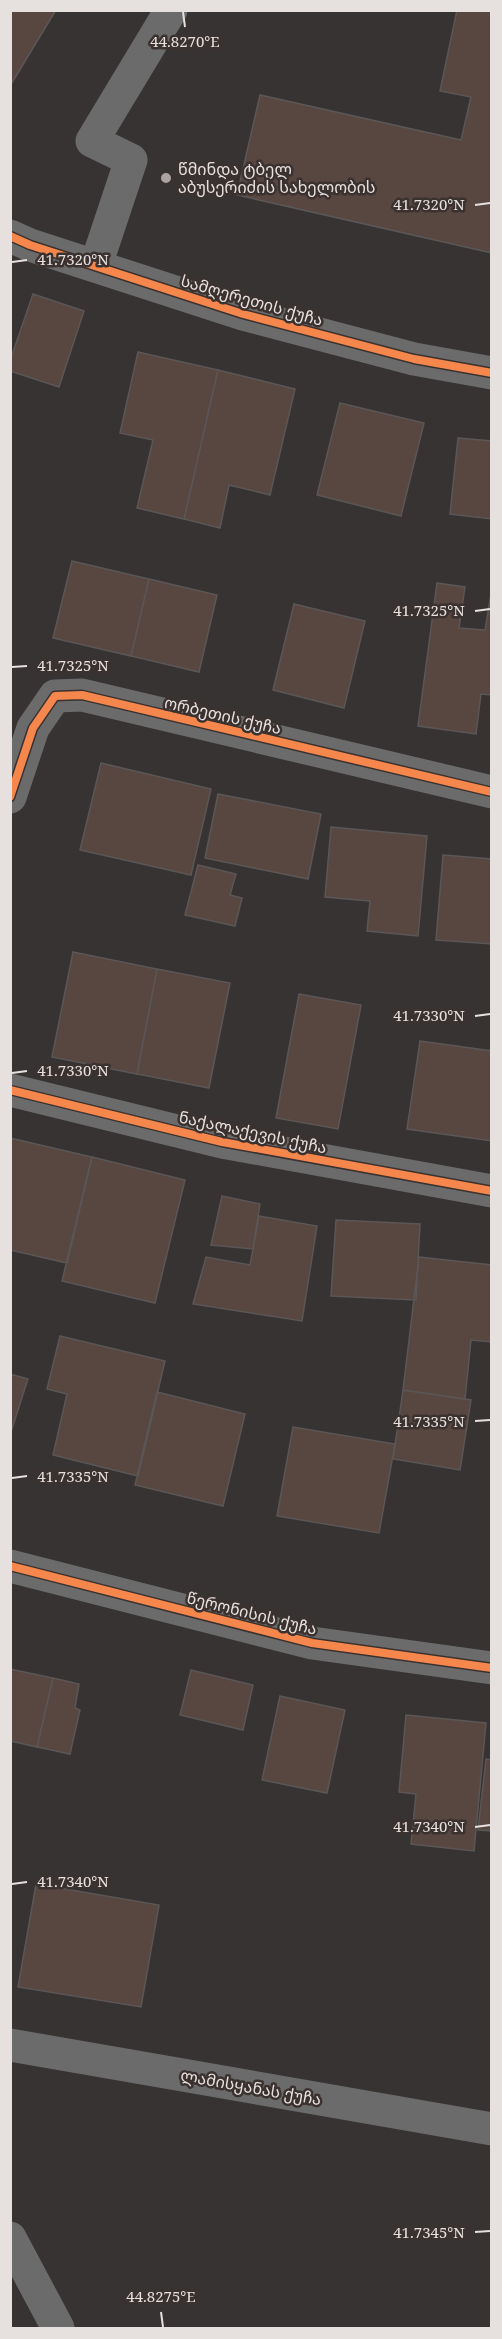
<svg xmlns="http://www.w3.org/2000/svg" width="502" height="2339" viewBox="0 0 502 2339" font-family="'Noto Serif','Noto Sans Georgian',serif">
  <rect width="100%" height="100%" fill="#383333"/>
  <path fill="#584641" stroke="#5b5756" stroke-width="1.5" d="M 10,10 L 56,10 L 10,86 Z
    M 457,10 L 492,10 L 492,253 L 237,195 L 260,95 L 461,140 L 471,97 L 440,91 Z
    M 33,294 L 84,311 L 59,387 L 10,371 L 10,361 Z
    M 138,352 L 218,370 L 184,519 L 137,508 L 153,440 L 120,433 Z
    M 218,370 L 295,389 L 270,495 L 229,485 L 220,528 L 184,519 Z
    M 340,403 L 424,423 L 401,516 L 317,495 Z
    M 458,438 L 492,441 L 492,519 L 450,514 Z
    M 72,561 L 149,579 L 131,656 L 53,638 Z
    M 149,579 L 217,595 L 199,672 L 131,656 Z
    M 437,583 L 465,587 L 459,628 L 485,630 L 492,588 L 492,695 L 481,694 L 476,734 L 418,726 Z
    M 294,604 L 365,621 L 344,708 L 273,690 Z
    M 101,763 L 211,789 L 191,875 L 80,850 Z
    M 218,794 L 321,814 L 308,879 L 205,858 Z
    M 331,827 L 427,836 L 418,936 L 367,931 L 370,901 L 325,897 Z
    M 443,855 L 492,859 L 492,944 L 436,940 Z
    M 198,865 L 236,874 L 230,895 L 242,898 L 235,926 L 185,915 Z
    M 73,952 L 157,969 L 137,1074 L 52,1057 Z
    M 157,969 L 230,983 L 209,1088 L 137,1074 Z
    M 299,994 L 361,1005 L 338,1129 L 276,1118 Z
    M 420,1041 L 492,1051 L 492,1141 L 407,1129 Z
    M 10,1138 L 92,1157 L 67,1263 L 10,1250 Z
    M 92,1157 L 185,1180 L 155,1303 L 62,1281 Z
    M 222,1196 L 260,1204 L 253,1249 L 211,1245 Z
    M 259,1216 L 317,1226 L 302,1321 L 193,1304 L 206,1257 L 250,1265 Z
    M 336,1220 L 420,1224 L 416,1300 L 331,1296 Z
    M 419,1257 L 492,1265 L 492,1342 L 471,1340 L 465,1399 L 403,1390 Z
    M 60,1336 L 165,1361 L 138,1476 L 53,1455 L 67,1394 L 47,1389 Z
    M 10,1374 L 28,1379 L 10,1435 Z
    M 403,1390 L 471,1400 L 460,1470 L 393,1459 Z
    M 157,1392 L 245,1414 L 223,1506 L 135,1485 Z
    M 293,1427 L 395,1444 L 379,1533 L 277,1516 Z
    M 10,1669 L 53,1678 L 37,1747 L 10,1741 Z
    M 191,1670 L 253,1685 L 243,1730 L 180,1715 Z
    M 53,1678 L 79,1684 L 75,1708 L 80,1710 L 70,1754 L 37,1747 Z
    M 280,1696 L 345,1710 L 327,1793 L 262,1780 Z
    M 406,1715 L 486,1723 L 474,1851 L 411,1844 L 416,1794 L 399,1792 Z
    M 486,1759 L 492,1760 L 492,1831 L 478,1830 Z
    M 36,1884 L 159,1905 L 141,2007 L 18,1987 Z"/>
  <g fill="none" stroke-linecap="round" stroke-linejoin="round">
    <path stroke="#6b6b6c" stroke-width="33" d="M 10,236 L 30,245 L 243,314 L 414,359 L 492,373
      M 96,265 L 131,160 L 92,141 L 171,10
      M 10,797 L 33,728 L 55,696 L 82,695 L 492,792
      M 10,1090 L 222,1142 L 492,1191
      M 10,1566 L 312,1643 L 492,1668
      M 10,2045 L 492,2129
      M 10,2238 L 58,2328"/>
    <defs>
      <path id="cycleway" d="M 10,236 L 30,245 L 243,314 L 414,359 L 492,373
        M 10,797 L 33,728 L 55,696 L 82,695 L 492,792
        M 10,1090 L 222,1142 L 492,1191
        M 10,1566 L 312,1643 L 492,1668"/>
    </defs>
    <use href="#cycleway" stroke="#3b3230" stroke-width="11"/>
    <use href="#cycleway" stroke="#f5874c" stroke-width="8"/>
  </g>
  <path fill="none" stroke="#e6e0df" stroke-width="2" d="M 183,12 L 185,27M 475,205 L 490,203M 12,262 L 27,260M 475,611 L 490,609M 12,667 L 27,666M 475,1016 L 490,1014M 12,1073 L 27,1071M 475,1421 L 490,1420M 12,1478 L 27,1476M 475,1827 L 490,1825M 12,1884 L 27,1882M 475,2232 L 490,2231M 161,2312 L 163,2327"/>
  <circle fill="#a9a3a3" stroke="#3b3230" stroke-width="2" cx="166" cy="178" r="6"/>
  <g text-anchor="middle" stroke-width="5" stroke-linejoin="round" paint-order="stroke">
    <g font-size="16" fill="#e6e0df" stroke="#3b3230" text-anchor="start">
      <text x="178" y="175">წმინდა ტბელ<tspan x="178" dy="18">აბუსერიძის სახელობის</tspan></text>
    </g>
    <g font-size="16" fill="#e6e0df" stroke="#3b3230">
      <text transform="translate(252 300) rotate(16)" y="6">სამღერეთის ქუჩა</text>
      <text transform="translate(223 715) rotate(13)" y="6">ორბეთის ქუჩა</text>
      <text transform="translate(253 1132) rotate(12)" y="6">ნაქალაქევის ქუჩა</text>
      <text transform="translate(252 1613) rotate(14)" y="6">წერონისის ქუჩა</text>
      <text transform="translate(251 2087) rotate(10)" y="6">ლამისყანას ქუჩა</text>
    </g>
  </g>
  <g font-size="15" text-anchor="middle" fill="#e6e0df" stroke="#3b3230" stroke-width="5" stroke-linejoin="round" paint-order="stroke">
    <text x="185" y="47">44.8270°E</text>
    <text x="429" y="210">41.7320°N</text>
    <text x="73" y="265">41.7320°N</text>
    <text x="429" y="616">41.7325°N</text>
    <text x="73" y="671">41.7325°N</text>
    <text x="429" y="1021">41.7330°N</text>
    <text x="73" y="1076">41.7330°N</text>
    <text x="429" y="1427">41.7335°N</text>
    <text x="73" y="1482">41.7335°N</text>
    <text x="429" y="1832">41.7340°N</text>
    <text x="73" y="1887">41.7340°N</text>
    <text x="429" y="2238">41.7345°N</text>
    <text x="161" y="2302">44.8275°E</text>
  </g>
  <rect width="502" height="2339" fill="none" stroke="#e6e0df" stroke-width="24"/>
</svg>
